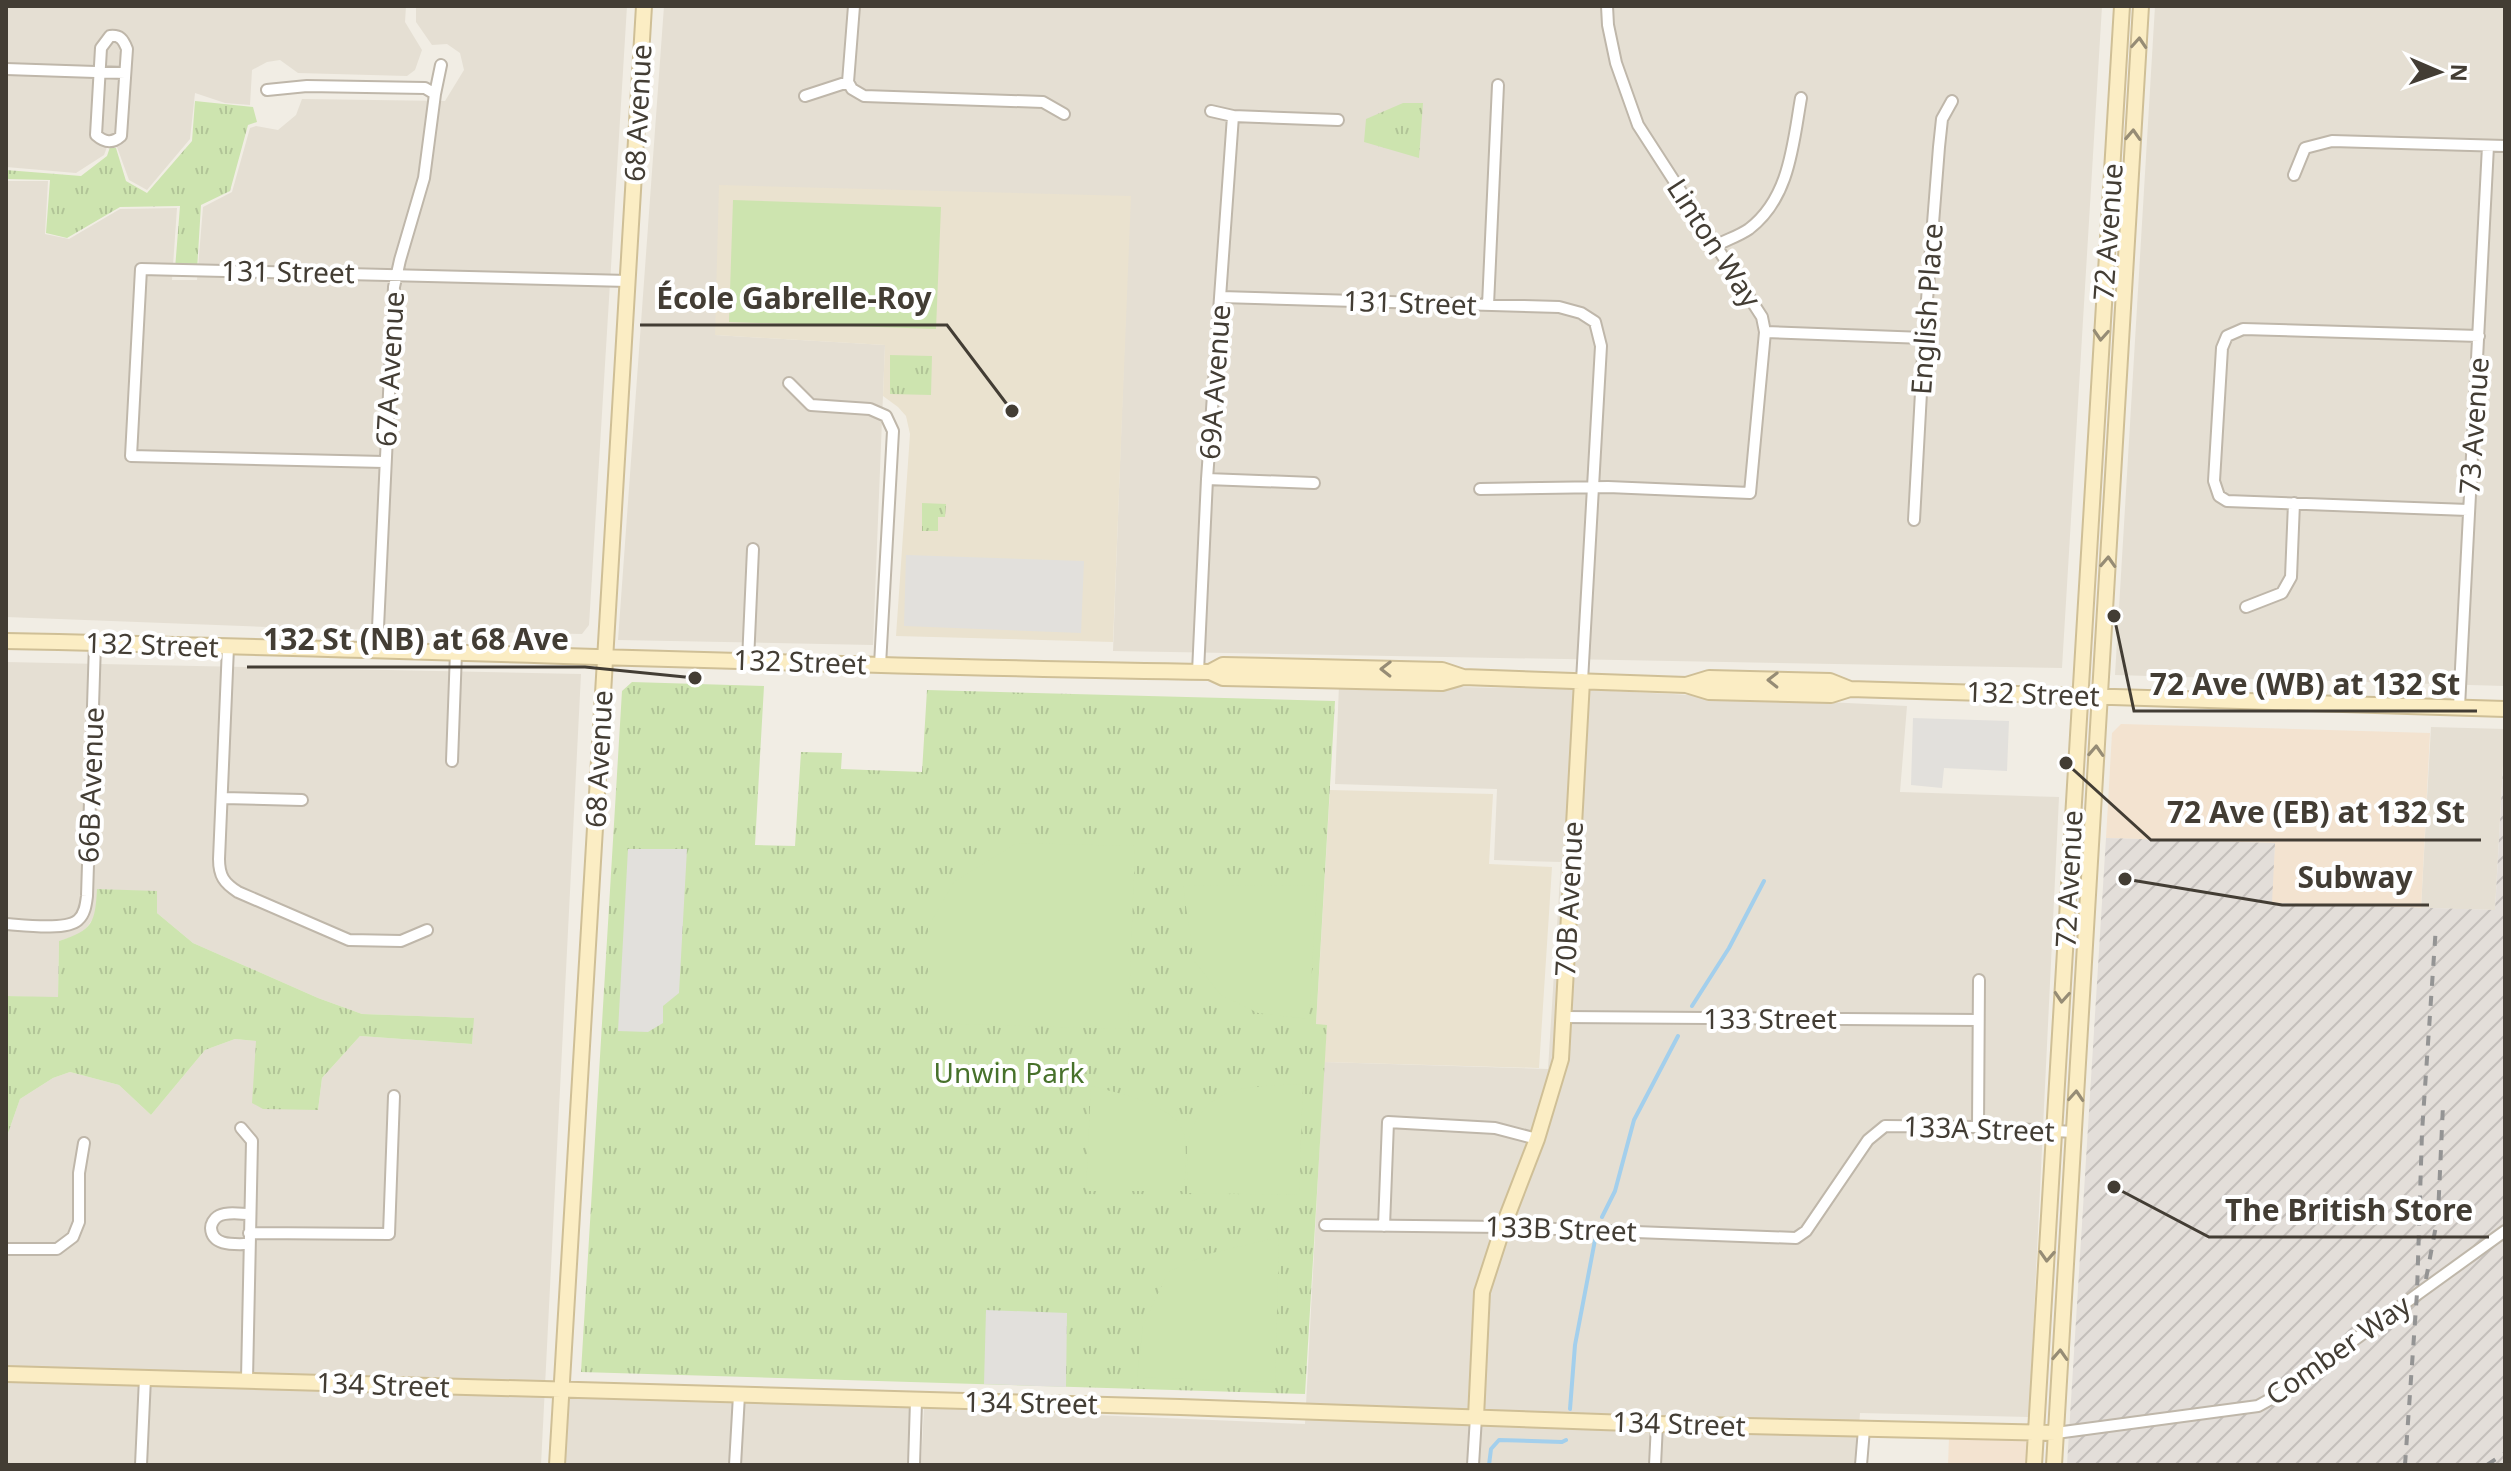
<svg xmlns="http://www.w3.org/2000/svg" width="2511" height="1471" viewBox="0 0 2511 1471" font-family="'Noto Sans',sans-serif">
  <defs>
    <pattern id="industrial-furrows" width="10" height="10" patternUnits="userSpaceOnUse" patternTransform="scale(2)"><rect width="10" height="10" fill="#e3ded9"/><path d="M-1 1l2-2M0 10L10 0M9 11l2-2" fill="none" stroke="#c4bfbb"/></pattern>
    <pattern id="park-tufts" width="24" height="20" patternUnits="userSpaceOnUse" patternTransform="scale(2)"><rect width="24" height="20" fill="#cde4af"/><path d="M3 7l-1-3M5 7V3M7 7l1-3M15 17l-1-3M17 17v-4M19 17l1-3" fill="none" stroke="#b1c497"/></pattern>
  </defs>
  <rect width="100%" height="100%" fill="#f1ede4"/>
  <path fill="#e5dfd3" d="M 6,6 L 406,6 L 405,22 L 422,50 L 415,70 L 407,76 L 298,73 L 280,60 L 267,62 L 252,70 L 250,105 L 225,103 L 195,93 L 190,139 L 147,190 L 129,180 L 117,147 L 107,147 L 104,155 L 76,173 L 6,167 Z
    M 416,6 L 627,6 L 589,625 L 582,634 L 294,628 L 6,617 L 6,181 L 48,181 L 45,234 L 69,239 L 120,209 L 177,208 L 172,280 L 197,280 L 203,207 L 232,192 L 250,128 L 256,126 L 278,130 L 296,115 L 302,99 L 445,101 L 464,70 L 460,53 L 447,44 L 432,45 L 416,22 Z
    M 664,6 L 2102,6 L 2062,668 L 1113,651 L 1130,196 L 715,335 L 885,345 L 873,645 L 618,640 Z
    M 2155,6 L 2505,6 L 2505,686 L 2115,675 Z
    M 6,662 L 581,674 L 541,1465 L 6,1465 L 6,1139 L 20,1099 L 53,1078 L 70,1072 L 119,1085 L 151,1115 L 205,1050 L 235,1039 L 257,1041 L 318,1110 L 322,1078 L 360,1036 L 472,1044 L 473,1018 L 362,1014 L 318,998 L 193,943 L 157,913 L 157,892 L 98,889 L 95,916 L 82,934 L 59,941 L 58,998 L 6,996 Z
    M 1339,685 L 1572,689 L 1907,706 L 1900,792 L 2059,797 L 2029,1417 L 1860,1413 L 1856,1465 L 921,1465 L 924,1408 L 1305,1424 L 1324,1062 L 1548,1069 L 1561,862 L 1494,860 L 1497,789 L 1335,784 Z
    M 2431,727 L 2505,729 L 2495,910 L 2421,908 Z
    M 556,1393 L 911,1406 L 909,1465 L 555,1465 Z"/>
  <path fill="#f3e3d0" d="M 2121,724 L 2430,733 L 2421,908 L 2271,903 L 2275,843 L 2106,838 L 2112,733 Z
    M 2032,1436 L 2030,1465 L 1948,1465 L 1949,1438 Z"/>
  <path fill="url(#industrial-furrows)" d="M 2505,734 L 2505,1465 L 2067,1465 L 2106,838 L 2275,843 L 2272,903 L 2495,910 Z"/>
  <path fill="#eae2cf" d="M 719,185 L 1131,196 L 1113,642 L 896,636 L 910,434 L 906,416 L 898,407 L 883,396 L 885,345 L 715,335 Z
    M 1330,790 L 1493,794 L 1489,864 L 1552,867 L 1539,1068 L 1324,1062 L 1327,1026 L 1316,1025 Z"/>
  <path fill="url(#park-tufts)" d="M 195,101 L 253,107 L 257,122 L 248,125 L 230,191 L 201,205 L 197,270 L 175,269 L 180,206 L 120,207 L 67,238 L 46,233 L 50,180 L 6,179 L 6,170 L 81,176 L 107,156 L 110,147 L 116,148 L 126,181 L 147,193 L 192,141 Z
    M 1403,103 L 1423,103 L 1419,158 L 1364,142 L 1366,119 Z
    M 890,355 L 932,356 L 931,395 L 890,394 Z
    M 922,503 L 946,504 L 945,517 L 938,517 L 938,531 L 922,531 Z
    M 632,682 L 764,686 L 755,845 L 795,846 L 801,752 L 842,753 L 841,769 L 922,772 L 927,690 L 1335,701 L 1316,1024 L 1327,1025 L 1305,1394 L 581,1372 L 622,691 Z
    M 97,889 L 157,891 L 157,913 L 193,943 L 318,998 L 362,1014 L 474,1018 L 472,1044 L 360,1036 L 322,1078 L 318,1110 L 263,1109 L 252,1103 L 256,1041 L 235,1039 L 205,1050 L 151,1115 L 119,1085 L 70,1072 L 53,1078 L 20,1099 L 6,1139 L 6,996 L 58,997 L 59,941 C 93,930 95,923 97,889 Z"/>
  <path fill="#cde4af" d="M 733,200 L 941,207 L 936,329 L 729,322 Z
    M 1017,843 L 1135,846 L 1128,1029 L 928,1023 L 928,927 L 954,882 Z
    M 1317,885 L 1309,1019 L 1258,1013 L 1221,995 L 1194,961 L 1183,886 Z
    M 1303,1084 L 1299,1195 L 1188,1193 C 1188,1176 1185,1145 1191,1131 C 1210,1081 1259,1087 1303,1084 Z
    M 1091,1086 C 1117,1093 1176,1104 1184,1134 C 1188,1149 1184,1175 1185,1191 L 1086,1191 Z
    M 1279,1237 L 1275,1382 L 1137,1377 L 1143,1326 L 1168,1272 L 1208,1254 Z"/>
  <path fill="#e2e0dc" d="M 906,555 L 1084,561 L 1081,633 L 904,626 Z
    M 1913,718 L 2009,721 L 2007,771 L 1944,768 L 1942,788 L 1911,785 Z
    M 628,849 L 687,849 L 679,993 L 663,1006 L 663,1023 L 648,1032 L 618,1031 Z
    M 986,1310 L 1067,1313 L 1066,1387 L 984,1384 Z"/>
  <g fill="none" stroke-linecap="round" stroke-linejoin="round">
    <path stroke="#a3cfec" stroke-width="4" d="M 1692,1006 L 1729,948 L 1764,881
      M 1602,1217 L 1615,1191 L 1634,1120 L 1678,1036
      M 1570,1409 L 1575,1345 L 1595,1240
      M 1489,1465 L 1491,1449 L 1499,1440 L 1562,1442 L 1566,1440"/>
    <defs>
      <path id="street" d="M 110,36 C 120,35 123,39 127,49 L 121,136 C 112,144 104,142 96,135 L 101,48 Z
        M 6,69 L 125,73
        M 848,82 L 854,6
        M 267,90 L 307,86 L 425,88 L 435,94 L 424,178 L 400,260 L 394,287 L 377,649
        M 435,94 L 441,65
        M 805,96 L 848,82 L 852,89 L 864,96 L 1043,102 L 1064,114
        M 1233,116 L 1338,120
        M 2294,175 L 2305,148 L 2332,141 L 2505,146
        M 1715,246 C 1726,240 1739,236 1749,229 C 1790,198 1793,143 1801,98
        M 1221,297 L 1559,307 L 1581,313 L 1595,322 L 1601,346 L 1582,681
        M 1488,305 L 1498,85
        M 1765,332 L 1924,338
        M 789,383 L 811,405 L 870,409 L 886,416 L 893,431 L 880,665
        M 384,462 L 131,456 L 141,269 L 628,281
        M 1207,479 L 1314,483
        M 1480,489 L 1608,487 L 1750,493 L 1765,332 L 1762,317 L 1638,125 L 1616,63 L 1608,25 L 1607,6
        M 2468,510 L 2227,501 L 2219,496 L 2214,481 L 2222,348 L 2227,336 L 2243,329 L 2479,336
        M 1914,520 L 1924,338 L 1939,147 L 1942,119 L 1952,101
        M 2246,607 L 2282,593 L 2291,577 L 2294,503
        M 228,647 L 219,859 C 219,876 224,883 238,892 L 349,940 L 401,941 L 427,930
        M 748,661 L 753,549
        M 1198,672 L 1207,479 L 1233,116 L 1211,111
        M 2459,707 L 2488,146
        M 452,761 L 456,652
        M 223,798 L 302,800
        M 6,924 C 22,925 66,931 78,920 C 85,914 86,904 87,896 L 95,643
        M 1563,1017 L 1978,1020
        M 1978,1127 L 1979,980
        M 241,1128 L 252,1141 L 247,1379
        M 1325,1225 L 1503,1227 L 1796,1238 L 1806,1231 L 1868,1140 L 1885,1126 L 1978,1127 L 2074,1132
        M 1384,1226 L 1388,1122 L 1495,1128 L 1537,1139
        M 249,1233 L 389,1234 L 394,1096
        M 249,1244 C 236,1244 212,1247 211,1228 C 211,1224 214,1219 217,1217 C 225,1211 240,1214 250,1214
        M 6,1249 L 57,1249 L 73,1237 L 79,1222 L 79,1173 L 84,1143
        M 2056,1433 L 2258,1406 L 2278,1395 L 2505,1231
        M 141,1465 L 145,1378
        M 735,1465 L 739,1395
        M 914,1465 L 916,1401
        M 1473,1465 L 1476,1417
        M 1655,1465 L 1657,1424
        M 1861,1465 L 1864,1429"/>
      <path id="secondary" d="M 6,641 C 407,649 809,666 1210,672 L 1223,678 L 1442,683 L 1463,677
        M 1210,672 L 1223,665 L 1442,670 L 1463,677 L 1686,685 L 1709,692 L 1831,695 L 1850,689
        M 1686,685 L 1709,678 L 1830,681 L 1850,689 L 2505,709
        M 6,1374 L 1180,1407 L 1657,1424 L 2056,1433
        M 1476,1417 L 1482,1292 L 1503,1227 L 1537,1139 L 1561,1059 L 1582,681
        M 557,1465 L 644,6
        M 2034,1465 L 2122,6
        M 2054,1465 L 2141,6"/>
    </defs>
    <use href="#street" stroke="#bfb7aa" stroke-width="14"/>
    <use href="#secondary" stroke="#cfbf96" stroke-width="18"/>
    <use href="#street" stroke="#fff" stroke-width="10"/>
    <use href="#secondary" stroke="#fbedc4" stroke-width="14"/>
    <path stroke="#949494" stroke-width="4" stroke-dasharray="10 10" stroke-linecap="butt" d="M 2426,1279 L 2438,1215 L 2443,1105
      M 2405,1465 L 2417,1293 L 2422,1132 L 2436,926
      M 2487,1465 L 2505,1453"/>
  </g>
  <defs><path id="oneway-chevron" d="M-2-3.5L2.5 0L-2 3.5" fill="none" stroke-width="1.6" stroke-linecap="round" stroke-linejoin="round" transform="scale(2)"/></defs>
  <g stroke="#968c75">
    <use href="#oneway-chevron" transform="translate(2139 43) rotate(-86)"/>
    <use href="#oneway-chevron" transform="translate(2133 135) rotate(-87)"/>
    <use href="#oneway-chevron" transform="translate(2101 335) rotate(94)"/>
    <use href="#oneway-chevron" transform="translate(2108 562) rotate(-87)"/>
    <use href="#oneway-chevron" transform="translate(1386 669) rotate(-179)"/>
    <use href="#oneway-chevron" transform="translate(1773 680) rotate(-179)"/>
    <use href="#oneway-chevron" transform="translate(2096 751) rotate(-87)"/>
    <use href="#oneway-chevron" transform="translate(2062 997) rotate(94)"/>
    <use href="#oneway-chevron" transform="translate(2076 1096) rotate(-86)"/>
    <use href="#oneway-chevron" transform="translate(2047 1256) rotate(93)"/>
    <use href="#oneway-chevron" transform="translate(2060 1355) rotate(-87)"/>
  </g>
  <g text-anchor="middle" stroke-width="8" stroke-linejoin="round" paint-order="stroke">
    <g font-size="28" fill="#433d34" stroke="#fff">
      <text transform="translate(638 113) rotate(-87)" y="10">68 Avenue</text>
      <text transform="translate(2108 232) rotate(-86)" y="10">72 Avenue</text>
      <text transform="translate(1714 243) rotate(57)" y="10">Linton Way</text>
      <text transform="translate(288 272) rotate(1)" y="10">131 Street</text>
      <text transform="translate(1410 303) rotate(2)" y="10">131 Street</text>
      <text transform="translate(1927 309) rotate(-86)" y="10">English Place</text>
      <text transform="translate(390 369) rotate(-87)" y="10">67A Avenue</text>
      <text transform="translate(1215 382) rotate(-86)" y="10">69A Avenue</text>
      <text transform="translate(2474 426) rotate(-86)" y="10">73 Avenue</text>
      <text transform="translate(152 645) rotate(2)" y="10">132 Street</text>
      <text transform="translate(800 662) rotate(2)" y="10">132 Street</text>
      <text transform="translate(2033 694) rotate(2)" y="10">132 Street</text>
      <text transform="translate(599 759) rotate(-87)" y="10">68 Avenue</text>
      <text transform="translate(91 785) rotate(-88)" y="10">66B Avenue</text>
      <text transform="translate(2069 879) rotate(-87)" y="10">72 Avenue</text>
      <text transform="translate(1569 899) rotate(-87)" y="10">70B Avenue</text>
      <text x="1770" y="1029">133 Street</text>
      <text transform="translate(1979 1129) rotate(2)" y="10">133A Street</text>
      <text transform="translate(1561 1229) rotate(2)" y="10">133B Street</text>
      <text transform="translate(2338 1350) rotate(-35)" y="10">Comber Way</text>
      <text transform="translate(383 1385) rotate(2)" y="10">134 Street</text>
      <text transform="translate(1031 1403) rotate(1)" y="10">134 Street</text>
      <text transform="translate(1679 1424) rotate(2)" y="10">134 Street</text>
    </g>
    <g font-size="28" fill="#47712b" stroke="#fff">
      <text x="1009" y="1083">Unwin Park</text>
    </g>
  </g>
  <path fill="none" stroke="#433d34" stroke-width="3" d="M1012 411L947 325H640M695 678L585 667H247M2114 616L2134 711H2477M2066 763L2151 840H2481M2125 879L2282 905H2429M2114 1187L2209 1237H2489"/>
  <g fill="#433d34" stroke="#fff" stroke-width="3">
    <circle cx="1012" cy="411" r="8"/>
    <circle cx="695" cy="678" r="8"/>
    <circle cx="2114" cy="616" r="8"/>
    <circle cx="2066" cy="763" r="8"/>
    <circle cx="2125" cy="879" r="8"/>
    <circle cx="2114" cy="1187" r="8"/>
  </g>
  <g font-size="30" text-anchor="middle" font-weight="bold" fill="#433d34" stroke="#fff" stroke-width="8" stroke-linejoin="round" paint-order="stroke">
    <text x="794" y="309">École Gabrelle-Roy</text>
    <text x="416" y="650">132 St (NB) at 68 Ave</text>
    <text x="2305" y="695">72 Ave (WB) at 132 St</text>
    <text x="2316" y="823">72 Ave (EB) at 132 St</text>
    <text x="2355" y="888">Subway</text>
    <text x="2349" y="1221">The British Store</text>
  </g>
  <rect width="2511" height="1471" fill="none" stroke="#433d34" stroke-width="16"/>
  <g transform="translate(2439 72) rotate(92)" stroke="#ffffff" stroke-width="6" paint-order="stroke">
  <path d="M0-6L14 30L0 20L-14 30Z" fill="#433d34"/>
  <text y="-12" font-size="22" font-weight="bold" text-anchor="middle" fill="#433d34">N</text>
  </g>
</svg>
